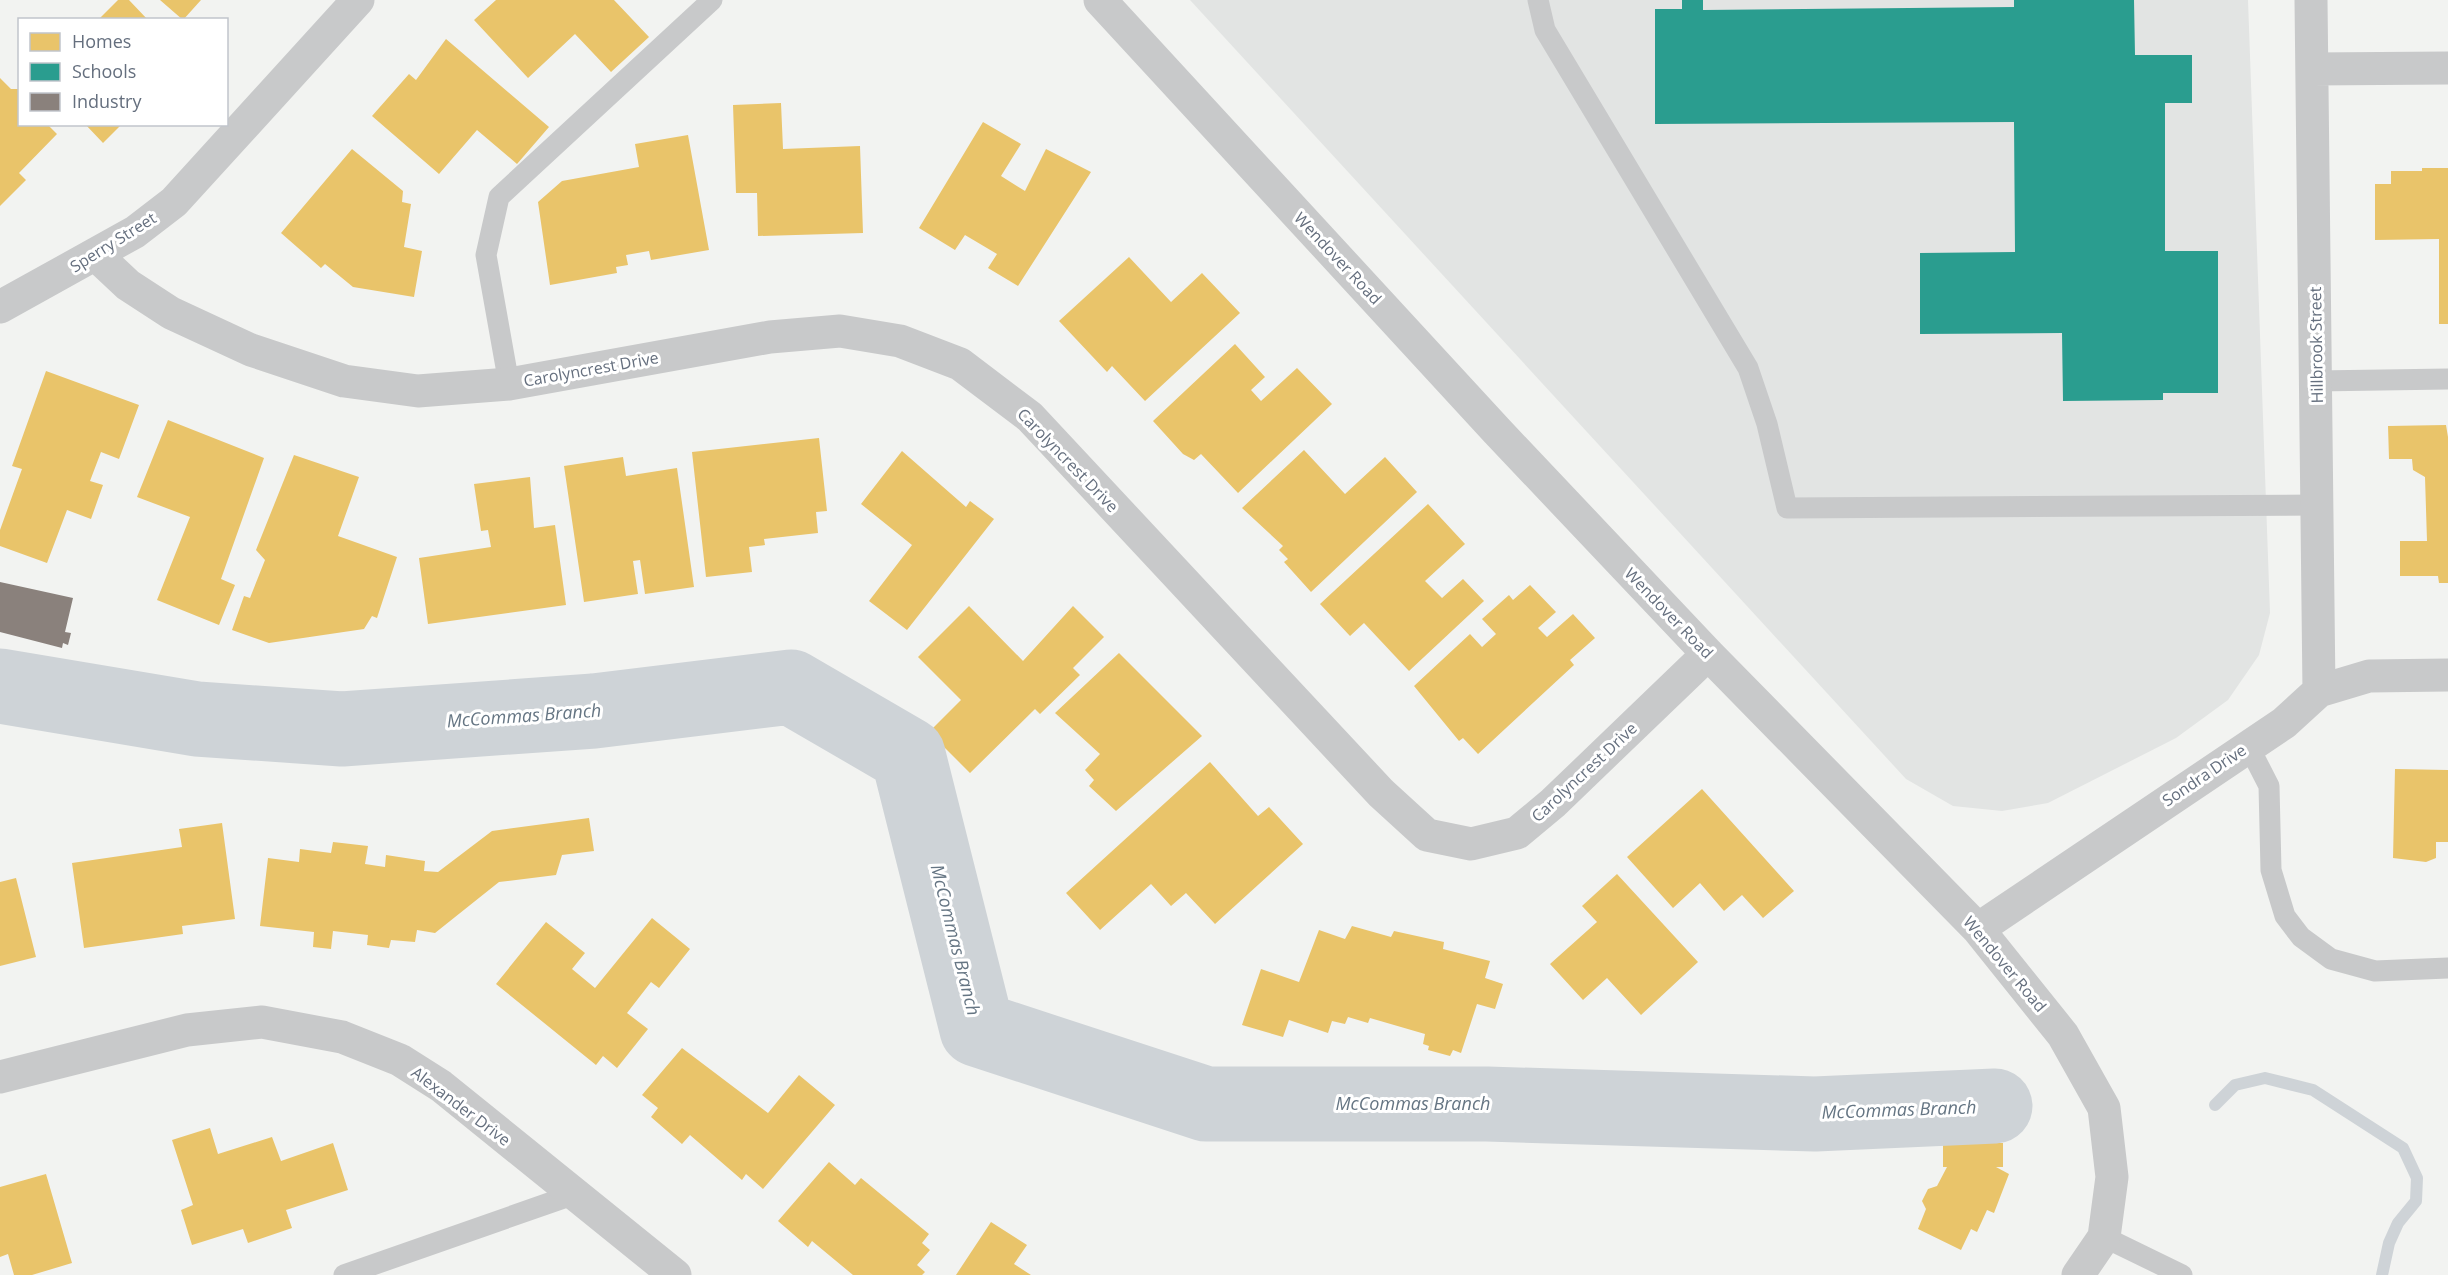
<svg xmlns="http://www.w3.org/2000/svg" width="2448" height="1275" viewBox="0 0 2448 1275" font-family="'Open Sans',sans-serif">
  <rect width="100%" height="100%" fill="#f2f3f1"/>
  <path fill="#e2e4e3" d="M 1190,0 L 2248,0 L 2270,613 L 2259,655 L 2228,700 L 2176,738 L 2048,803 L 2002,811 L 1953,806 L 1906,779 Z"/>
  <path fill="#e9c46a" d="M 118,0 L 129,0 L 148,20 L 98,20 Z
    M 160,0 L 201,0 L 183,20 Z
    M 496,0 L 614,0 L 649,37 L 611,72 L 575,34 L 528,78 L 474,20 Z
    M 446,39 L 549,127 L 517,164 L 477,130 L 439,174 L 372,116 L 409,74 L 416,80 Z
    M 0,78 L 11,89 L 20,89 L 20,124 L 47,124 L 57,134 L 19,173 L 26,180 L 0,206 Z
    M 781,103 L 783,149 L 860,146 L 863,233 L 758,236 L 757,193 L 736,193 L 733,105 Z
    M 983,122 L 1021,144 L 1001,176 L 1025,191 L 1046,149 L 1091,172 L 1018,286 L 988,268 L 997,254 L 965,235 L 955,250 L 919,228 Z
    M 85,124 L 122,124 L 103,143 Z
    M 688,135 L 709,250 L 651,260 L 649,251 L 626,255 L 628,265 L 616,267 L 617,273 L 550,285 L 538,202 L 562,181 L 639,167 L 635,144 Z
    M 352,149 L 403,191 L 402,202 L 411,204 L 404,247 L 422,251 L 414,297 L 353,287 L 325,264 L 321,268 L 281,233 Z
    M 2422,168 L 2448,168 L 2448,324 L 2439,324 L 2439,239 L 2375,240 L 2375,184 L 2391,184 L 2391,171 L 2422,171 Z
    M 1129,257 L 1171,302 L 1202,273 L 1240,313 L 1145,401 L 1112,366 L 1107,372 L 1059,321 Z
    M 1235,344 L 1265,377 L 1251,390 L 1261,401 L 1297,368 L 1332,404 L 1238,493 L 1201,454 L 1194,460 L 1183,454 L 1153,421 Z
    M 46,371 L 139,405 L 119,459 L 101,452 L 90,481 L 103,485 L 91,519 L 67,510 L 47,563 L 0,546 L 0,530 L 22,469 L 12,466 Z
    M 168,420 L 264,458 L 221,579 L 235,585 L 219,625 L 157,600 L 190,517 L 137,497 Z
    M 2446,425 L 2448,437 L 2448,583 L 2439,583 L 2438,576 L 2400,576 L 2400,541 L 2427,541 L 2425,477 L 2413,470 L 2412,459 L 2389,459 L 2388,426 Z
    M 819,438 L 827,511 L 816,512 L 818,533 L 764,539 L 765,545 L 749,547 L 752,572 L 706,577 L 692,452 Z
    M 1304,450 L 1345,494 L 1385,457 L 1417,492 L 1311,592 L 1284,562 L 1288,559 L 1279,550 L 1283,546 L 1242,508 Z
    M 902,451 L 966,507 L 970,501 L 994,519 L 907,630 L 869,601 L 912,545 L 861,504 Z
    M 294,455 L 359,477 L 338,536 L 397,557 L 377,618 L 372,616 L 364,629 L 269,643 L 232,630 L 244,596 L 250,598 L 265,560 L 256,550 Z
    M 623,457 L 626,476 L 677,468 L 694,587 L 645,594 L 640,560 L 633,561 L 638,594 L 584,602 L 564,466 Z
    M 530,477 L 534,528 L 555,525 L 566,605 L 428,624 L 419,558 L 491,547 L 488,530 L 481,531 L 474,484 Z
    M 1428,504 L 1465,544 L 1425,581 L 1442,598 L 1463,579 L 1484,601 L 1409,671 L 1364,623 L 1350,636 L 1320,604 Z
    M 1530,585 L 1556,612 L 1538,628 L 1547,637 L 1573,614 L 1595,638 L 1570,660 L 1574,665 L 1478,754 L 1463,738 L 1459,741 L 1414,686 L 1470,634 L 1482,647 L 1496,634 L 1482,619 L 1509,595 L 1513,600 Z
    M 969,606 L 1023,661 L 1073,606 L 1104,637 L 1073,668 L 1080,675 L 1040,714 L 1035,709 L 970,773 L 929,732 L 961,700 L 918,657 Z
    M 1119,653 L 1202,736 L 1116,811 L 1089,786 L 1094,780 L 1085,770 L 1100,754 L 1055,713 Z
    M 1210,762 L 1258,816 L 1269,807 L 1303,844 L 1215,924 L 1186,893 L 1171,906 L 1151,884 L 1100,930 L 1066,893 Z
    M 2395,769 L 2448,770 L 2448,842 L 2436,842 L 2436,858 L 2426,862 L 2393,858 Z
    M 1702,789 L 1794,891 L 1763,918 L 1742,895 L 1724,911 L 1700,883 L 1673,908 L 1627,857 Z
    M 589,818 L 594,851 L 562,855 L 556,875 L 499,882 L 435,933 L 417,930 L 415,942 L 391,940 L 389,948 L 367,945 L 368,935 L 333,931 L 331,949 L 313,947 L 314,932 L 260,926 L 268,858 L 299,862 L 300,849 L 331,853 L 333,842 L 368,846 L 365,864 L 385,867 L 386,855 L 425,861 L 424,871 L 438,872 L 492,831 Z
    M 222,823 L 235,919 L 182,926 L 183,934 L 84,948 L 72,863 L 182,847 L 179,829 Z
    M 1617,874 L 1698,962 L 1641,1015 L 1607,978 L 1583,1000 L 1550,964 L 1597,922 L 1582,906 Z
    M 16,878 L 36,957 L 0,966 L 0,882 Z
    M 652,918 L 690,949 L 659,988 L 651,982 L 627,1013 L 648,1029 L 617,1068 L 603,1056 L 596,1065 L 496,984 L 546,922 L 585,953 L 572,969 L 595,988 Z
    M 1352,926 L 1391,937 L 1394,931 L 1444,942 L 1443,949 L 1490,961 L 1485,978 L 1503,984 L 1495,1009 L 1477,1004 L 1461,1053 L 1453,1050 L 1450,1056 L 1428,1050 L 1429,1046 L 1423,1044 L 1425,1034 L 1370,1018 L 1368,1023 L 1348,1017 L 1345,1024 L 1332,1021 L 1328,1033 L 1289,1020 L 1283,1037 L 1242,1025 L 1261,969 L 1299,982 L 1319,930 L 1345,939 Z
    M 682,1048 L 768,1113 L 799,1075 L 835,1105 L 763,1189 L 746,1174 L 742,1180 L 690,1135 L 682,1144 L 651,1117 L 658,1108 L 642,1095 Z
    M 210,1128 L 218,1154 L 272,1137 L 281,1161 L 333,1143 L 348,1190 L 286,1210 L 292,1228 L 248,1243 L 243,1229 L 192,1245 L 181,1210 L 193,1205 L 172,1140 Z
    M 1943,1143 L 2003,1143 L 2003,1167 L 1996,1167 L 2009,1174 L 1994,1213 L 1987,1210 L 1977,1232 L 1971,1229 L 1961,1250 L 1918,1229 L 1926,1209 L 1922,1201 L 1928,1189 L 1937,1186 L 1947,1167 L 1943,1167 Z
    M 829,1162 L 855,1185 L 861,1178 L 929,1234 L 922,1243 L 930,1250 L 917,1265 L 925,1272 L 922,1275 L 853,1275 L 812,1241 L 808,1247 L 778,1221 Z
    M 46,1174 L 72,1263 L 32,1275 L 14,1275 L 8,1254 L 0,1257 L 0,1187 Z
    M 991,1222 L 1027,1245 L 1014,1264 L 1031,1275 L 956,1275 Z"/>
  <path fill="#2a9d8f" d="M 1682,0 L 1703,0 L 1703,10 L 2014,7 L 2014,0 L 2134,0 L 2135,55 L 2192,55 L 2192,103 L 2165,103 L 2165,251 L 2218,251 L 2218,393 L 2163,393 L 2163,400 L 2063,401 L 2062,333 L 1920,334 L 1920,253 L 2015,252 L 2014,122 L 1655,124 L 1655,9 L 1682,9 Z"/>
  <path fill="#8a817c" d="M 0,582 L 73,598 L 65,632 L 71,633 L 68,645 L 63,643 L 62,648 L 0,632 Z"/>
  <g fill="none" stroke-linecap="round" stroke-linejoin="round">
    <path stroke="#ced3d7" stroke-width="12" d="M 2215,1105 L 2235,1085 L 2265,1078 L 2313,1090 L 2403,1148 L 2417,1178 L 2416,1201 L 2398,1223 L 2389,1243 L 2382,1275"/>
    <path stroke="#ced3d7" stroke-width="75" d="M 0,686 L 197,719 L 342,729 L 594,711 L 791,687 L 908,755 L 977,1029 L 1206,1104 L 1487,1104 L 1815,1114 L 1995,1106"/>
    <path stroke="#c8c9ca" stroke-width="21" d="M 1538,0 L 1545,30 L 1748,368 L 1767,424 L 1787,508 L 2318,505
      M 2316,381 L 2448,379
      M 509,384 L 486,255 L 499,197 L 712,0
      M 2248,745 L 2269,786 L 2271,870 L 2285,916 L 2301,937 L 2331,959 L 2375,971 L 2448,968
      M 2104,1237 L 2182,1275
      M 344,1275 L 575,1194"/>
    <path stroke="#c8c9ca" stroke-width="33" d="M 1100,0 L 1497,431 L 1708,654 L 1978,929 L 2063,1035 L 2104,1108 L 2112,1177 L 2104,1237 L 2078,1275
      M 2311,0 L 2319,691
      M 2312,69 L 2448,68
      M 96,255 L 128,285 L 171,313 L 251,350 L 344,381 L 418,391 L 509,384 L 770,337 L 840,331 L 900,341 L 960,364 L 1030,417 L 1381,793 L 1427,835 L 1471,844 L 1517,833 L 1553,803 L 1708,654
      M 0,307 L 135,232 L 174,202 L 358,0
      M 1978,929 L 2284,723 L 2319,691 L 2369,676 L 2448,675
      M 0,1077 L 187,1030 L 262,1022 L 342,1037 L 400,1060 L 441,1086 L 675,1275"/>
  </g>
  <g text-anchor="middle" stroke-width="6" stroke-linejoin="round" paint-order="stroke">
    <g font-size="16" fill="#656f7e" stroke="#fff">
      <text transform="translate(113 242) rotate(-32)" y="6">Sperry Street</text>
      <text transform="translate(1338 258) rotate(47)" y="6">Wendover Road</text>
      <text transform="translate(2316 345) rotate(-91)" y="6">Hillbrook Street</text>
      <text transform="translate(591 369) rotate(-10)" y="6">Carolyncrest Drive</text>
      <text transform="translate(1068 460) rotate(46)" y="6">Carolyncrest Drive</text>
      <text transform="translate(1669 613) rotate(46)" y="6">Wendover Road</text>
      <text transform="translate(1584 772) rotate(-43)" y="6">Carolyncrest Drive</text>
      <text transform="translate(2204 775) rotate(-34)" y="6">Sondra Drive</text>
      <text transform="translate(2005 964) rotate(50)" y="6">Wendover Road</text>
      <text transform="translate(461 1106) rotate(37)" y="6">Alexander Drive</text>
    </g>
    <g font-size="18" font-style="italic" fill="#657583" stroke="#fff">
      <text transform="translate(524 716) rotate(-4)" y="6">McCommas Branch</text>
      <text transform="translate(955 940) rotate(76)" y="6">McCommas Branch</text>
      <text x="1413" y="1110">McCommas Branch</text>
      <text transform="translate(1899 1110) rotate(-2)" y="6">McCommas Branch</text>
    </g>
  </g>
  <rect x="18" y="18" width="210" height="108" fill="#ffffff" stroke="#c1c5cb" stroke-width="1.5"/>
  <rect x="30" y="33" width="30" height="18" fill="#e9c46a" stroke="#c1c5cb" stroke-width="1.5"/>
  <text x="72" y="48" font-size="18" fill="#656f7e">Homes</text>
  <rect x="30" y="63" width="30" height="18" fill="#2a9d8f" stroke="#c1c5cb" stroke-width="1.5"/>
  <text x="72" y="78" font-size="18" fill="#656f7e">Schools</text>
  <rect x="30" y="93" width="30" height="18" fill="#8a817c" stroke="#c1c5cb" stroke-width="1.5"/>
  <text x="72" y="108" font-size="18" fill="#656f7e">Industry</text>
</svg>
